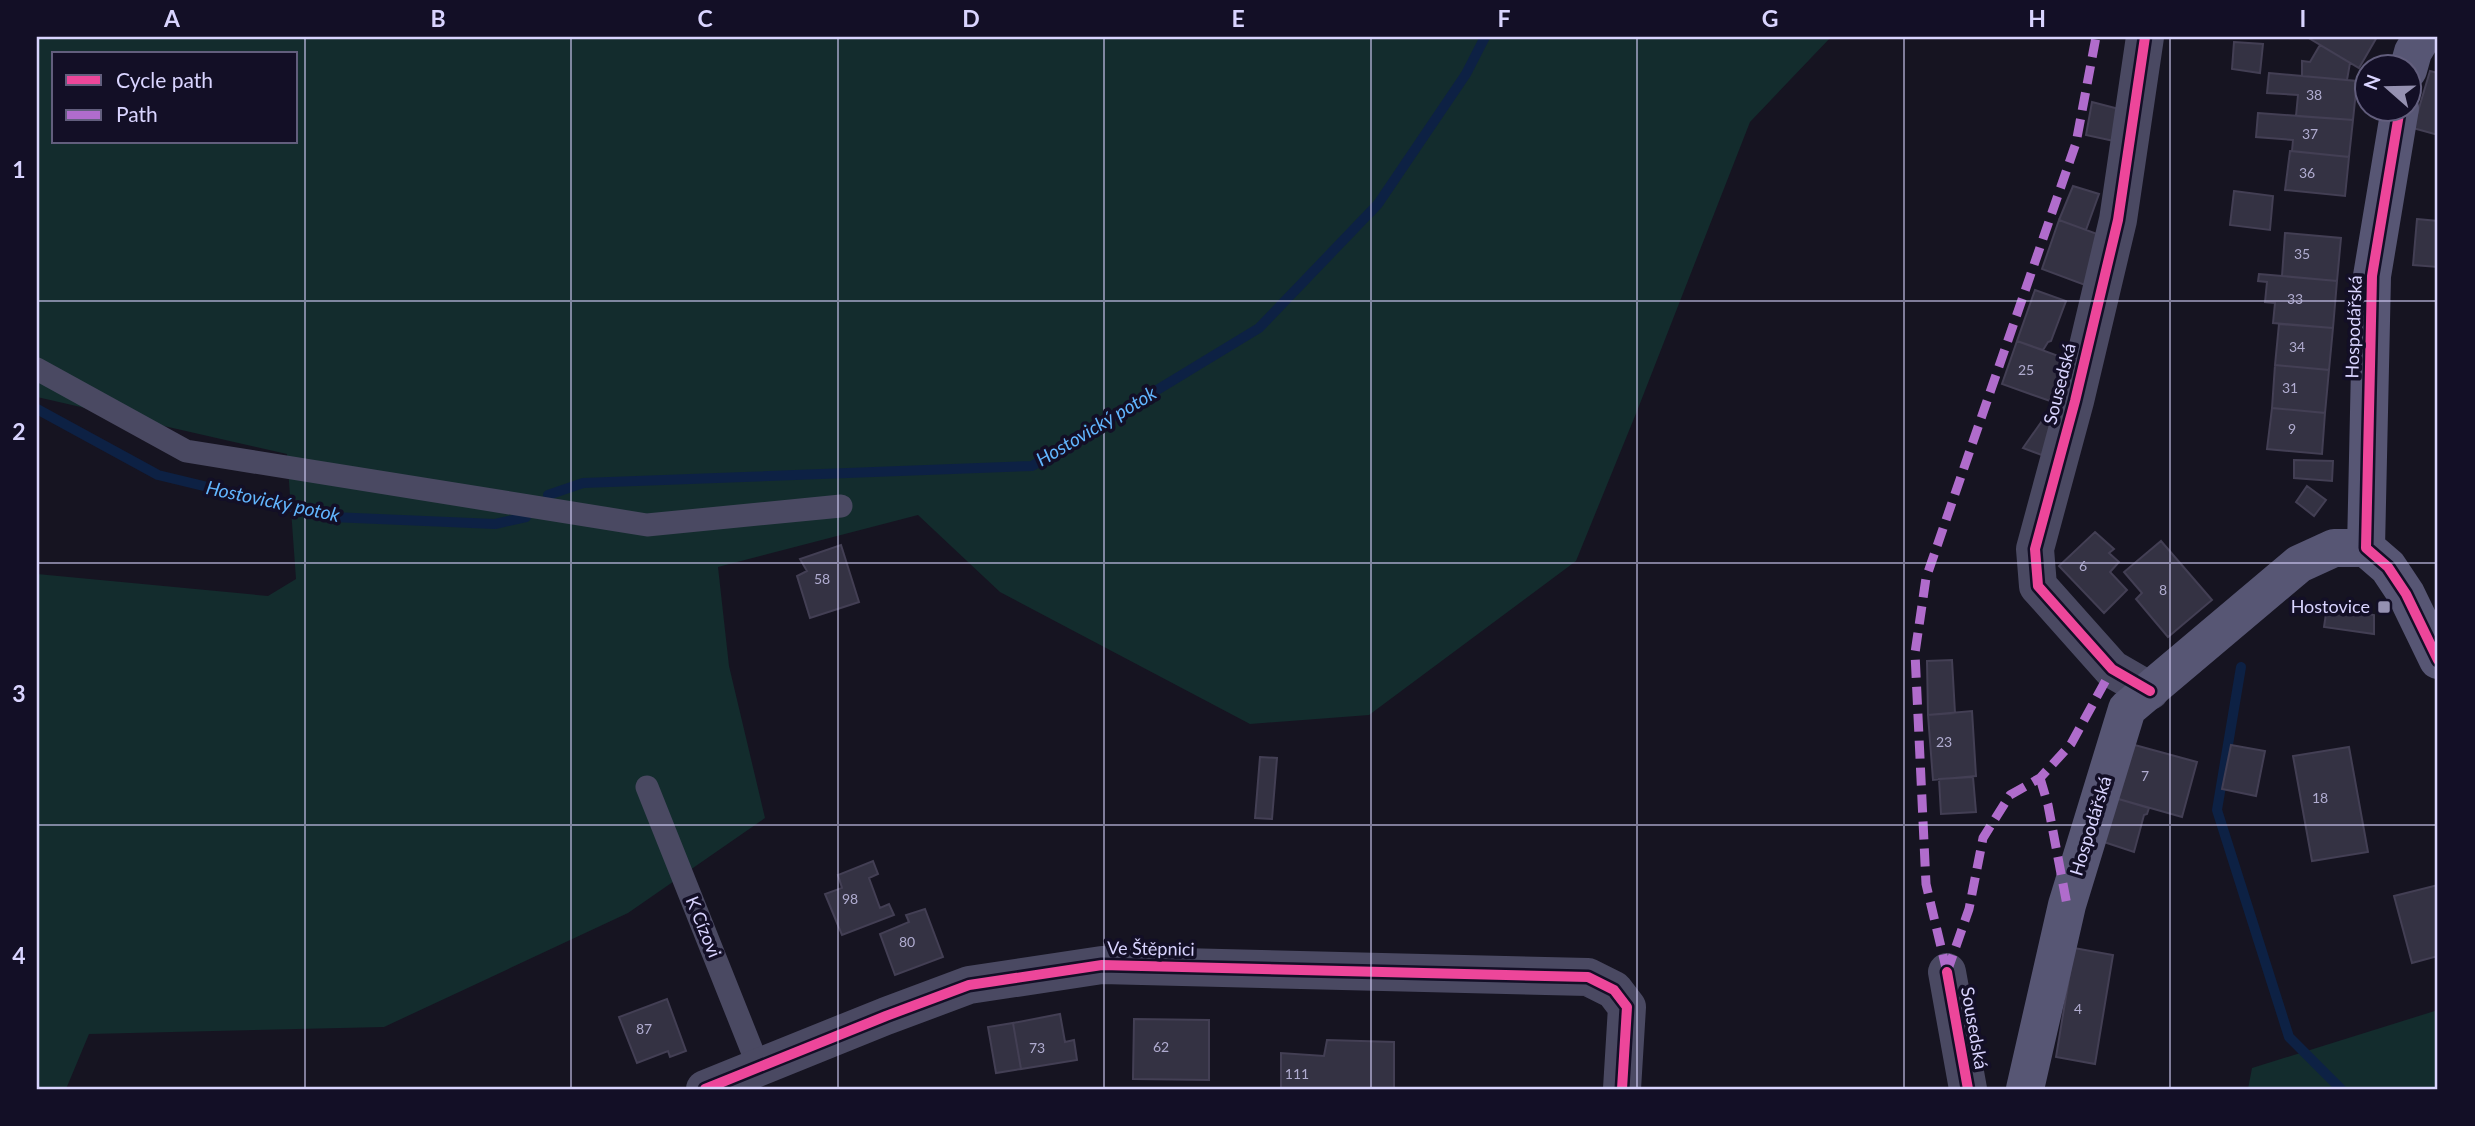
<svg xmlns="http://www.w3.org/2000/svg" width="2475" height="1126" viewBox="0 0 2475 1126" font-family="Lato,sans-serif">
  <rect width="100%" height="100%" fill="#161421"/>
  <path fill="#132c2d" fill-rule="evenodd" d="M 37,37 L 1831,37 L 1750,122 L 1637,411 L 1576,561 L 1369,715 L 1250,724 L 1000,592 L 918,515 L 718,567 L 729,666 L 765,818 L 628,913 L 384,1027 L 89,1034 L 66,1089 L 37,1089 L 37,574 L 268,596 L 296,579 L 287,454 L 37,397 ZM 54,54 L 296,54 L 296,142 L 54,142 Z
    M 2438,1010 L 2438,1089 L 2248,1089 L 2252,1068 Z"/>
  <g fill="none" stroke-linecap="round" stroke-linejoin="round">
    <path stroke="#0d2144" stroke-width="10" d="M 37,409 L 158,475 L 332,517 L 495,524 L 526,517
      M 548,495 L 583,483 L 1032,466 L 1259,328 L 1378,204 L 1466,74 L 1485,37
      M 2241,667 L 2217,810 L 2289,1037 L 2341,1089"/>
  </g>
  <path fill="#343243" stroke="#433f54" stroke-width="2" d="M 2307,37 L 2377,37 L 2359,68 Z
    M 2234,42 L 2263,44 L 2260,73 L 2232,69 Z
    M 2320,45 L 2350,63 L 2347,80 L 2302,76 L 2302,61 L 2310,62 Z
    M 2430,71 L 2438,73 L 2438,135 L 2413,128 Z
    M 2269,73 L 2357,81 L 2353,120 L 2296,116 L 2298,95 L 2267,93 Z
    M 2092,102 L 2119,109 L 2114,141 L 2086,135 Z
    M 2258,113 L 2353,120 L 2349,157 L 2292,151 L 2293,140 L 2256,137 Z
    M 2290,151 L 2349,157 L 2345,196 L 2285,190 Z
    M 2073,186 L 2099,194 L 2086,230 L 2059,220 Z
    M 2234,191 L 2273,196 L 2270,230 L 2230,225 Z
    M 2417,219 L 2438,221 L 2438,267 L 2413,265 Z
    M 2059,220 L 2100,235 L 2085,285 L 2042,269 Z
    M 2285,233 L 2341,238 L 2337,281 L 2282,276 Z
    M 2259,274 L 2337,281 L 2333,328 L 2273,323 L 2275,303 L 2265,302 L 2267,282 L 2258,281 Z
    M 2035,290 L 2066,301 L 2051,341 L 2048,342 L 2043,350 L 2017,341 Z
    M 2279,324 L 2333,328 L 2329,370 L 2275,365 Z
    M 2017,341 L 2064,358 L 2050,401 L 2002,384 Z
    M 2275,365 L 2329,370 L 2325,413 L 2272,408 Z
    M 2272,408 L 2325,413 L 2322,454 L 2267,449 Z
    M 2049,411 L 2057,424 L 2047,457 L 2023,448 Z
    M 2294,460 L 2333,461 L 2332,481 L 2294,478 Z
    M 2307,486 L 2326,500 L 2314,516 L 2296,502 Z
    M 2095,532 L 2114,549 L 2109,553 L 2119,562 L 2110,572 L 2127,590 L 2104,613 L 2059,566 Z
    M 2161,541 L 2212,600 L 2168,637 L 2136,599 L 2142,593 L 2124,572 Z
    M 841,545 L 859,602 L 810,618 L 797,576 L 807,571 L 800,559 Z
    M 2327,607 L 2374,615 L 2374,634 L 2324,627 Z
    M 1952,660 L 1955,713 L 1928,715 L 1927,661 Z
    M 1972,711 L 1976,776 L 1933,780 L 1928,715 Z
    M 2131,744 L 2197,762 L 2182,817 L 2115,798 Z
    M 2231,745 L 2265,751 L 2256,796 L 2222,789 Z
    M 2349,747 L 2368,852 L 2312,861 L 2293,756 Z
    M 1260,757 L 1277,758 L 1272,819 L 1255,818 Z
    M 1973,777 L 1976,812 L 1941,814 L 1939,779 Z
    M 2115,798 L 2149,808 L 2147,814 L 2144,815 L 2134,852 L 2104,842 Z
    M 873,861 L 878,874 L 869,878 L 880,908 L 889,904 L 894,915 L 842,935 L 825,894 L 842,888 L 838,875 Z
    M 2438,885 L 2438,956 L 2412,963 L 2394,896 Z
    M 925,909 L 943,957 L 895,975 L 880,934 L 909,922 L 906,915 Z
    M 2074,948 L 2113,955 L 2095,1064 L 2056,1057 Z
    M 667,999 L 686,1051 L 670,1057 L 668,1051 L 637,1063 L 619,1017 Z
    M 1060,1014 L 1065,1042 L 1074,1040 L 1077,1060 L 1021,1069 L 1013,1023 Z
    M 1134,1019 L 1209,1020 L 1209,1080 L 1133,1079 Z
    M 1013,1023 L 1021,1069 L 996,1073 L 988,1027 Z
    M 1327,1040 L 1394,1042 L 1394,1089 L 1281,1089 L 1281,1053 L 1324,1056 Z"/>
  <g fill="none" stroke-linecap="round" stroke-linejoin="round">
    <path stroke="#4a4962" stroke-width="23" d="M 37,369 L 186,451 L 647,525 L 841,506
      M 647,787 L 759,1068"/>
    <path stroke="#4a4962" stroke-width="38" d="M 2145,37 L 2118,220 L 2075,401 L 2035,549 L 2038,586 L 2112,669 L 2150,691
      M 1947,972 L 1968,1089
      M 705,1089 L 886,1016 L 969,985 L 1102,965 L 1588,977 L 1614,990 L 1627,1007 L 1622,1089"/>
    <path stroke="#575674" stroke-width="38" d="M 2408,70 L 2413,52 L 2422,37
      M 2366,548 L 2372,276 L 2400,108
      M 2366,548 L 2388,567 L 2406,594 L 2438,660
      M 2025,1089 L 2067,905 L 2127,709 L 2299,564 L 2334,548 L 2366,548"/>
    <path stroke="#b06ccc" stroke-width="9" stroke-dasharray="18 9" stroke-linecap="butt" d="M 2040,778 L 2048,805 L 2067,905
      M 1947,972 L 1926,884 L 1915,653 L 1926,578 L 2076,143 L 2096,37
      M 1947,972 L 1969,909 L 1983,838 L 2010,795 L 2040,778 L 2071,744 L 2112,669"/>
    <defs>
      <path id="cycleway" d="M 2145,37 L 2118,220 L 2075,401 L 2035,549 L 2038,586 L 2112,669 L 2150,691
        M 2400,108 L 2372,276 L 2366,548 L 2388,567 L 2406,594 L 2438,660
        M 1947,972 L 1968,1089
        M 705,1089 L 886,1016 L 969,985 L 1102,965 L 1588,977 L 1614,990 L 1627,1007 L 1622,1089"/>
    </defs>
    <use href="#cycleway" stroke="#130f26" stroke-width="15"/>
    <use href="#cycleway" stroke="#ed469a" stroke-width="10"/>
  </g>
  <path fill="none" stroke="#d9d4ff" stroke-width="2" stroke-opacity="0.55" d="M 305,37 L 305,1089M 571,37 L 571,1089M 838,37 L 838,1089M 1104,37 L 1104,1089M 1371,37 L 1371,1089M 1637,37 L 1637,1089M 1904,37 L 1904,1089M 2170,37 L 2170,1089M 37,301 L 2438,301M 37,563 L 2438,563M 37,825 L 2438,825"/>
  <rect fill="#9591b1" stroke="#130f26" stroke-width="2.5" x="2377" y="600" width="14" height="14" rx="3.5"/>
  <g text-anchor="middle" stroke-width="7" stroke-linejoin="round" paint-order="stroke">
    <g font-size="14" fill="#b0acd0">
      <text x="2314" y="100">38</text>
      <text x="2310" y="139">37</text>
      <text x="2307" y="178">36</text>
      <text x="2302" y="259">35</text>
      <text x="2295" y="304">33</text>
      <text x="2297" y="352">34</text>
      <text x="2026" y="375">25</text>
      <text x="2290" y="393">31</text>
      <text x="2292" y="434">9</text>
      <text x="2083" y="571">6</text>
      <text x="822" y="584">58</text>
      <text x="2163" y="595">8</text>
      <text x="1944" y="747">23</text>
      <text x="2145" y="781">7</text>
      <text x="2320" y="803">18</text>
      <text x="850" y="904">98</text>
      <text x="907" y="947">80</text>
      <text x="2078" y="1014">4</text>
      <text x="644" y="1034">87</text>
      <text x="1161" y="1052">62</text>
      <text x="1037" y="1053">73</text>
      <text x="1297" y="1079">111</text>
    </g>
    <g font-size="18" fill="#d9d4ff" stroke="#130f26">
      <text transform="translate(2354 327) rotate(-88)" y="6">Hospodářská</text>
      <text transform="translate(2060 384) rotate(-76)" y="6">Sousedská</text>
      <text transform="translate(2091 826) rotate(-73)" y="6">Hospodářská</text>
      <text transform="translate(703 927) rotate(68)" y="6">K Cízovi</text>
      <text transform="translate(1151 949) rotate(1)" y="6">Ve Štěpnici</text>
      <text transform="translate(1974 1028) rotate(80)" y="6">Sousedská</text>
    </g>
    <g font-size="18" fill="#d9d4ff" stroke="#130f26" text-anchor="end">
      <text x="2370" y="613">Hostovice</text>
    </g>
    <g font-size="19" font-style="italic" fill="#62b6ff" stroke="#130f26">
      <text transform="translate(1096 426) rotate(-31)" y="7">Hostovický potok</text>
      <text transform="translate(273 501) rotate(12)" y="7">Hostovický potok</text>
    </g>
  </g>
  <rect width="2475" height="1126" fill="none" stroke="#130f26" stroke-width="77"/>
  <rect x="52" y="52" width="245" height="91" fill="#130f26" stroke="#625e7d" stroke-width="2"/>
  <rect x="66" y="75" width="35" height="10" fill="#ed469a" stroke="#625e7d" stroke-width="2"/>
  <text x="116" y="88" font-size="21" fill="#d9d4ff">Cycle path</text>
  <rect x="66" y="110" width="35" height="10" fill="#b06ccc" stroke="#625e7d" stroke-width="2"/>
  <text x="116" y="122" font-size="21" fill="#d9d4ff">Path</text>
  <g transform="translate(2388 88) rotate(290)"><circle r="33" fill="#130f26" stroke="#625e7d" stroke-width="2"/>
  <path d="M0-5L12 26L0 18L-12 26Z" fill="#9591b1"/>
  <text y="-10" font-size="19" font-weight="bold" text-anchor="middle" fill="#d9d4ff">N</text>
  </g>
  <rect x="38" y="38" width="2398" height="1050" fill="none" stroke="#d9d4ff" stroke-width="2.5"/>
  <g font-size="23" text-anchor="middle" font-weight="bold" fill="#d9d4ff">
    <text x="172" y="27">A</text>
    <text x="438" y="27">B</text>
    <text x="705" y="27">C</text>
    <text x="971" y="27">D</text>
    <text x="1238" y="27">E</text>
    <text x="1504" y="27">F</text>
    <text x="1770" y="27">G</text>
    <text x="2037" y="27">H</text>
    <text x="2303" y="27">I</text>
    <text x="19" y="178">1</text>
    <text x="19" y="440">2</text>
    <text x="19" y="702">3</text>
    <text x="19" y="964">4</text>
  </g>
</svg>
